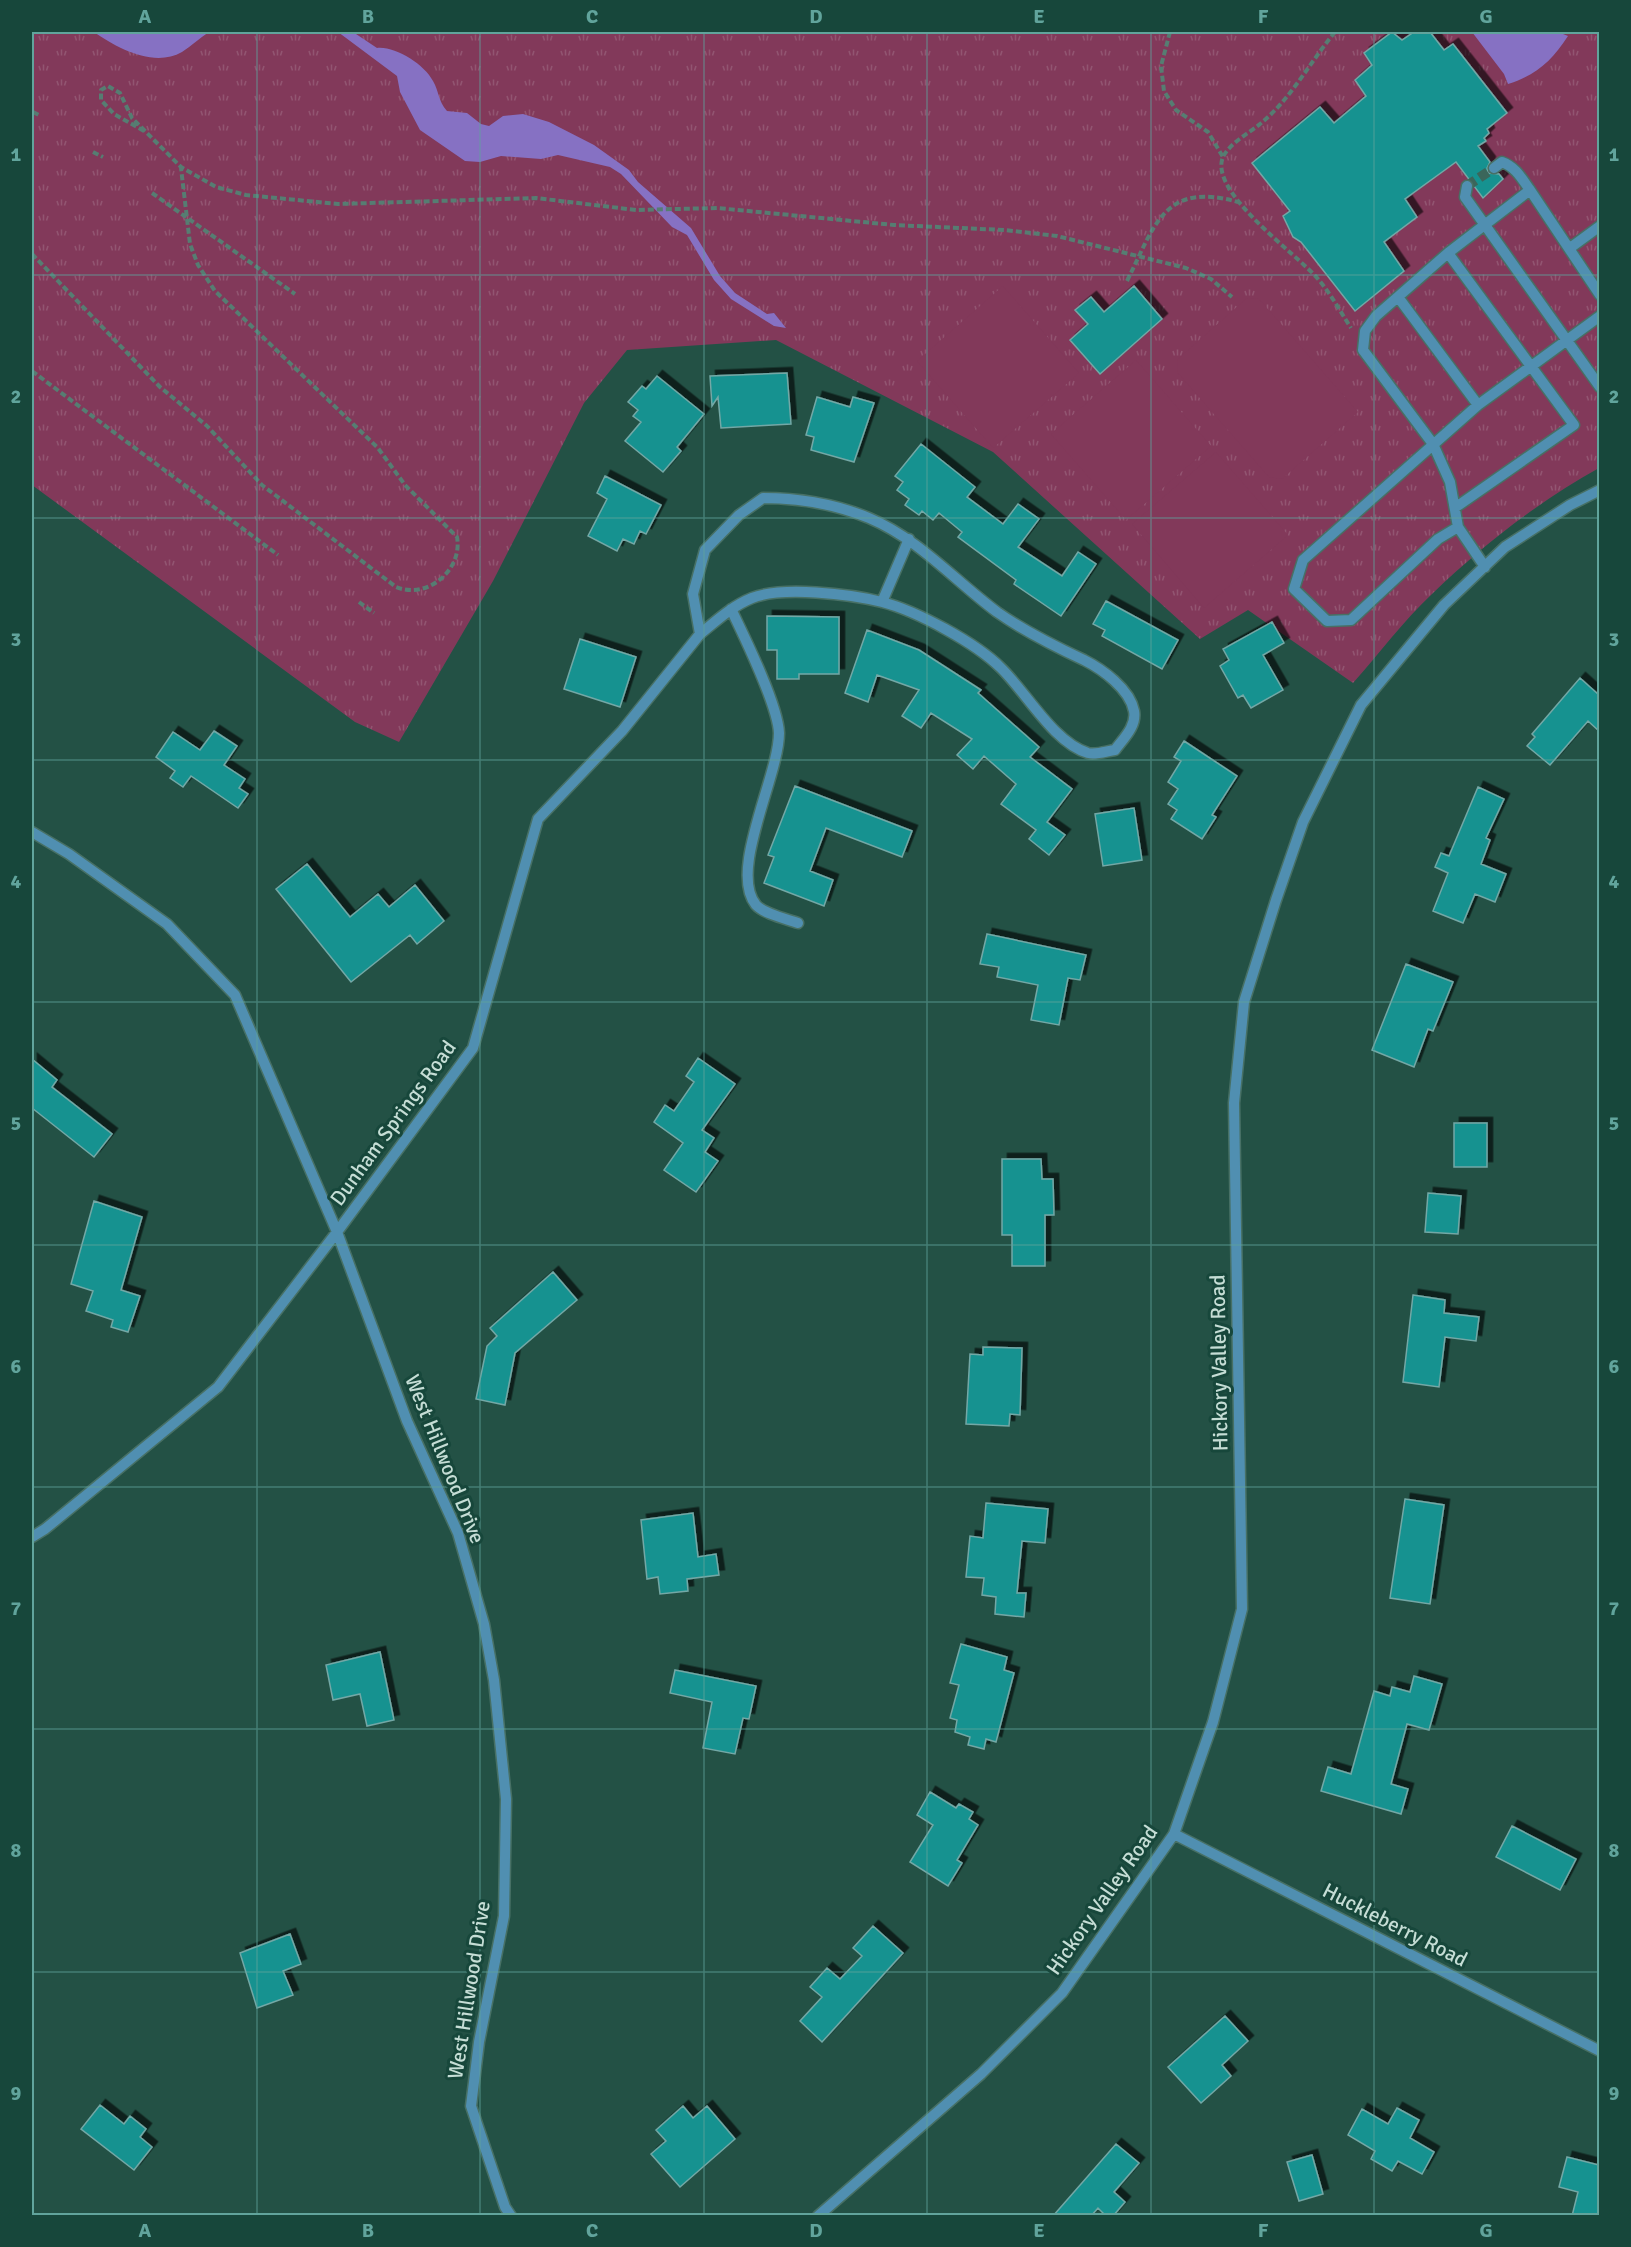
<svg xmlns="http://www.w3.org/2000/svg" width="1631" height="2247" viewBox="0 0 1631 2247" font-family="Signika,sans-serif">
  <defs>
    <pattern id="grass-tufts" width="24" height="20" patternUnits="userSpaceOnUse" patternTransform="scale(1.5)"><rect width="24" height="20" fill="#82395a"/><path d="M3 7l-1-3M5 7V3M7 7l1-3M15 17l-1-3M17 17v-4M19 17l1-3" fill="none" stroke="#925571"/></pattern>
    <filter id="shadow"><feDropShadow dx="5.5" dy="-5.5" stdDeviation="0" flood-color="#0009"/></filter>
  </defs>
  <rect width="100%" height="100%" fill="#235145"/>
  <path fill="url(#grass-tufts)" d="M 32,32 L 1599,32 L 1599,468 C 1538,502 1483,545 1432,594 C 1403,621 1379,654 1353,683 L 1248,610 L 1200,639 L 993,452 L 776,340 L 627,350 L 584,403 L 493,581 L 399,742 L 355,722 L 32,485 Z"/>
  <path fill="#82395a" d="M 1003,286 L 1079,373 L 993,448 L 917,361 Z
    M 1247,298 L 1259,299 L 1358,412 L 1282,479 L 1269,477 L 1177,372 L 1178,359 Z
    M 1136,360 L 1211,446 L 1126,520 L 1051,434 Z
    M 1216,452 L 1288,535 L 1204,608 L 1132,524 Z"/>
  <path fill="#8671c3" d="M 94,32 L 209,32 C 200,38 191,46 182,52 C 154,68 117,48 94,32 Z
    M 338,32 L 353,32 L 377,48 C 395,46 424,64 433,81 C 439,91 438,101 447,111 L 467,113 L 481,124 L 489,126 L 503,116 L 523,114 L 549,122 L 594,145 L 629,170 L 638,182 L 691,228 L 720,276 L 735,293 L 767,314 L 774,313 L 786,328 L 774,326 L 731,299 L 714,280 L 687,235 L 672,227 L 621,174 L 610,167 L 558,155 L 541,159 L 501,156 L 480,162 L 465,161 L 420,130 L 400,92 L 397,76 Z
    M 1472,32 L 1558,32 L 1568,36 C 1552,61 1536,75 1508,84 L 1504,74 Z"/>
  <path fill="#169290" stroke="#73a8a6" stroke-width="1.5" filter="url(#shadow)" d="M 1392,32 L 1402,40 L 1414,32 L 1430,32 L 1444,50 L 1453,44 L 1507,113 L 1487,129 L 1489,133 L 1484,138 L 1486,141 L 1478,146 L 1490,162 L 1487,168 L 1488,173 L 1499,174 L 1503,179 L 1483,198 L 1456,162 L 1405,199 L 1417,217 L 1384,242 L 1404,271 L 1355,311 L 1301,242 L 1293,237 L 1283,216 L 1290,211 L 1252,163 L 1320,107 L 1334,123 L 1366,96 L 1355,80 L 1372,65 L 1364,53 Z
    M 1134,286 L 1162,319 L 1100,374 L 1070,340 L 1088,324 L 1075,310 L 1091,297 L 1104,312 Z
    M 787,373 L 791,424 L 721,428 L 718,397 L 712,406 L 710,376 Z
    M 657,376 L 704,414 L 677,447 L 681,451 L 663,472 L 625,441 L 641,422 L 633,416 L 638,410 L 628,402 L 642,386 L 646,389 Z
    M 817,397 L 850,407 L 853,397 L 874,403 L 854,462 L 811,450 L 814,437 L 806,435 Z
    M 921,444 L 975,487 L 967,497 L 1003,524 L 1018,504 L 1039,519 L 1018,547 L 1062,576 L 1078,552 L 1096,564 L 1061,616 L 1014,584 L 1016,580 L 958,537 L 962,532 L 939,513 L 933,520 L 922,511 L 919,515 L 905,505 L 909,499 L 897,490 L 903,482 L 895,476 Z
    M 605,476 L 661,505 L 646,534 L 640,531 L 634,544 L 623,539 L 617,551 L 588,536 L 607,499 L 597,493 Z
    M 1106,601 L 1178,640 L 1162,669 L 1102,636 L 1105,630 L 1093,624 Z
    M 767,616 L 839,617 L 839,674 L 799,674 L 799,679 L 777,679 L 777,650 L 767,650 Z
    M 1272,622 L 1284,643 L 1263,655 L 1283,690 L 1251,708 L 1243,695 L 1238,698 L 1220,666 L 1229,660 L 1223,649 Z
    M 867,630 L 919,650 L 981,690 L 978,693 L 1039,747 L 1030,757 L 1072,789 L 1047,822 L 1065,835 L 1049,855 L 1029,839 L 1036,830 L 1001,804 L 1016,784 L 984,756 L 973,769 L 957,755 L 972,739 L 931,713 L 921,728 L 902,716 L 919,690 L 877,675 L 868,702 L 845,693 Z
    M 580,639 L 636,657 L 620,707 L 564,689 Z
    M 1580,678 L 1599,695 L 1599,731 L 1588,721 L 1550,765 L 1527,746 L 1535,737 L 1532,734 Z
    M 214,731 L 237,746 L 224,765 L 245,779 L 239,788 L 248,794 L 238,808 L 191,776 L 183,787 L 170,778 L 175,771 L 156,757 L 173,732 L 200,750 Z
    M 1184,741 L 1237,776 L 1212,815 L 1216,817 L 1202,839 L 1171,819 L 1177,810 L 1168,804 L 1178,789 L 1168,782 L 1181,761 L 1174,757 Z
    M 795,786 L 912,831 L 902,857 L 826,828 L 810,871 L 833,880 L 824,906 L 764,883 L 774,857 L 768,855 Z
    M 1478,787 L 1504,799 L 1486,838 L 1490,840 L 1481,864 L 1506,874 L 1495,902 L 1475,894 L 1463,923 L 1433,911 L 1448,873 L 1435,867 L 1441,853 L 1449,856 Z
    M 1134,808 L 1142,860 L 1103,866 L 1095,814 Z
    M 307,864 L 350,917 L 378,894 L 389,907 L 415,885 L 444,921 L 417,944 L 410,935 L 351,982 L 276,889 Z
    M 987,934 L 1086,955 L 1080,980 L 1068,978 L 1059,1025 L 1031,1020 L 1038,985 L 997,977 L 999,967 L 980,964 Z
    M 1406,964 L 1453,982 L 1433,1031 L 1428,1029 L 1414,1067 L 1372,1050 Z
    M 698,1058 L 735,1084 L 702,1130 L 714,1138 L 705,1152 L 718,1161 L 696,1192 L 664,1170 L 683,1143 L 654,1122 L 665,1105 L 674,1111 L 694,1082 L 686,1076 Z
    M 32,1059 L 57,1080 L 52,1087 L 112,1134 L 94,1157 L 32,1108 Z
    M 1454,1123 L 1487,1123 L 1487,1167 L 1454,1167 Z
    M 1002,1159 L 1041,1159 L 1042,1179 L 1053,1179 L 1054,1215 L 1045,1215 L 1045,1266 L 1012,1266 L 1012,1235 L 1002,1235 Z
    M 1428,1193 L 1461,1196 L 1458,1234 L 1425,1232 Z
    M 94,1201 L 142,1217 L 121,1290 L 140,1296 L 128,1332 L 111,1327 L 113,1320 L 86,1311 L 93,1291 L 71,1284 Z
    M 553,1272 L 577,1300 L 515,1353 L 505,1405 L 476,1399 L 487,1346 L 497,1336 L 490,1328 Z
    M 1413,1295 L 1445,1300 L 1444,1313 L 1479,1317 L 1476,1341 L 1445,1337 L 1439,1387 L 1403,1382 Z
    M 983,1347 L 1022,1348 L 1020,1415 L 1010,1414 L 1009,1426 L 966,1424 L 970,1354 L 983,1355 Z
    M 1405,1499 L 1444,1505 L 1430,1604 L 1390,1598 Z
    M 986,1503 L 1048,1509 L 1045,1543 L 1022,1541 L 1017,1593 L 1026,1593 L 1024,1617 L 995,1614 L 996,1597 L 982,1595 L 984,1578 L 966,1577 L 970,1536 L 983,1538 Z
    M 693,1513 L 698,1557 L 716,1554 L 719,1575 L 687,1579 L 688,1591 L 660,1594 L 658,1577 L 647,1579 L 641,1520 Z
    M 961,1644 L 1007,1657 L 1004,1670 L 1014,1673 L 996,1742 L 986,1739 L 984,1749 L 968,1745 L 970,1737 L 955,1732 L 957,1720 L 950,1718 L 959,1685 L 950,1683 Z
    M 380,1652 L 394,1720 L 367,1726 L 360,1694 L 333,1700 L 326,1665 Z
    M 675,1670 L 756,1686 L 749,1719 L 743,1718 L 735,1754 L 703,1748 L 712,1702 L 670,1693 Z
    M 1414,1676 L 1442,1684 L 1429,1730 L 1407,1724 L 1391,1784 L 1408,1789 L 1401,1814 L 1321,1791 L 1328,1767 L 1351,1774 L 1374,1691 L 1390,1696 L 1392,1687 L 1410,1692 Z
    M 930,1792 L 956,1808 L 959,1804 L 973,1812 L 969,1819 L 978,1825 L 957,1860 L 962,1863 L 948,1886 L 910,1862 L 933,1825 L 917,1815 Z
    M 1512,1826 L 1576,1859 L 1560,1890 L 1496,1857 Z
    M 873,1926 L 903,1953 L 822,2042 L 800,2021 L 822,1997 L 810,1987 L 827,1968 L 840,1979 L 862,1956 L 853,1948 Z
    M 290,1934 L 301,1964 L 283,1971 L 293,1995 L 257,2008 L 240,1953 Z
    M 1225,2016 L 1248,2041 L 1222,2065 L 1231,2076 L 1201,2103 L 1168,2067 Z
    M 100,2105 L 124,2124 L 130,2116 L 146,2129 L 140,2137 L 152,2147 L 134,2170 L 81,2129 Z
    M 683,2106 L 693,2118 L 707,2106 L 735,2139 L 680,2187 L 651,2154 L 666,2141 L 656,2130 Z
    M 1397,2108 L 1419,2120 L 1410,2138 L 1434,2152 L 1422,2174 L 1398,2161 L 1392,2171 L 1371,2159 L 1375,2151 L 1348,2135 L 1362,2109 L 1388,2124 Z
    M 1116,2144 L 1139,2163 L 1114,2192 L 1125,2202 L 1113,2216 L 1106,2216 L 1098,2208 L 1091,2216 L 1053,2216 Z
    M 1312,2155 L 1323,2194 L 1299,2201 L 1287,2162 Z
    M 1567,2157 L 1599,2165 L 1599,2216 L 1572,2216 L 1578,2192 L 1559,2187 Z"/>
  <g fill="none" stroke-linecap="round" stroke-linejoin="round">
    <path stroke="#3b665b" stroke-width="10" stroke-dasharray="10 5" stroke-linecap="butt" d="M 1467,186 L 1494,168"/>
    <defs>
      <path id="minor" d="M 1494,168 L 1502,162 C 1516,167 1522,179 1530,190
        M 1467,186 L 1465,197 L 1600,387
        M 1570,248 L 1600,226
        M 1448,253 L 1574,425 L 1456,507
        M 1398,297 L 1478,405
        M 763,498 C 800,498 835,504 869,518 C 919,539 954,580 997,612 C 1024,631 1054,646 1084,660 C 1102,669 1130,689 1134,711 C 1137,726 1123,739 1115,750 C 1107,751 1096,755 1088,753 C 1054,743 1026,692 1001,668 C 976,643 917,611 882,602 C 850,594 782,586 752,598 C 732,606 716,621 700,634 L 693,594 L 705,550 L 739,515 Z
        M 1458,527 L 1438,539 L 1351,620 L 1327,621 L 1294,589 L 1303,560 L 1478,405 L 1600,316
        M 1485,567 L 1458,527 L 1450,482 L 1433,444 L 1363,350 L 1365,331 L 1376,316 L 1448,253 L 1530,190 L 1600,295
        M 882,602 L 909,539
        M 731,609 C 744,636 778,705 779,733 C 779,776 728,871 756,905 C 764,914 787,919 798,923
        M 32,832 L 69,854 L 167,924 L 235,995 L 337,1232 L 407,1421 L 458,1533 L 484,1624 L 494,1680 L 506,1799 L 504,1916 L 479,2042 L 471,2106 L 505,2207 L 511,2216
        M 32,1537 L 45,1529 L 218,1387 L 337,1232 L 473,1048 L 538,819 L 622,731 L 700,634
        M 1174,1834 L 1600,2051
        M 818,2216 L 981,2074 L 1062,1993 L 1174,1834 L 1213,1722 L 1242,1609 L 1234,1103 L 1244,1002 L 1276,900 L 1303,822 L 1361,705 L 1444,605 L 1505,547 L 1570,505 L 1600,490"/>
    </defs>
    <use href="#minor" stroke="#477065" stroke-width="13"/>
    <path stroke="#567d72" stroke-width="4" stroke-dasharray="6 3" stroke-linecap="butt" d="M 1170,32 L 1161,66 L 1164,91 L 1176,110 L 1208,132 L 1223,157
      M 1335,32 C 1310,62 1291,99 1260,124 C 1249,133 1230,143 1223,157 C 1208,192 1297,254 1318,279 C 1331,294 1340,311 1351,328
      M 33,112 L 41,116
      M 144,131 L 114,114 L 101,100 L 101,90 L 108,86 L 120,93 L 132,118 L 181,167 L 216,187 L 246,195 L 338,204 L 536,198 L 636,210 L 717,208 L 894,225 L 1004,230 L 1057,236 L 1186,268 L 1211,279 L 1232,297
      M 93,152 L 103,157
      M 152,193 L 295,294
      M 32,254 L 160,387 L 207,426 L 262,485 L 396,587 C 427,600 463,570 457,537 L 405,485 L 378,448 L 215,291 L 198,265 L 190,244 L 181,168
      M 1127,281 C 1155,225 1164,181 1238,202
      M 32,371 L 278,555
      M 359,602 L 374,613"/>
    <use href="#minor" stroke="#508fb1" stroke-width="10"/>
  </g>
  <path fill="none" stroke="#61a49c" stroke-width="1.5" stroke-opacity="0.55" d="M 257,32 L 257,2216M 480,32 L 480,2216M 704,32 L 704,2216M 927,32 L 927,2216M 1151,32 L 1151,2216M 1374,32 L 1374,2216M 32,275 L 1600,275M 32,518 L 1600,518M 32,760 L 1600,760M 32,1002 L 1600,1002M 32,1245 L 1600,1245M 32,1487 L 1600,1487M 32,1729 L 1600,1729M 32,1972 L 1600,1972"/>
  <g text-anchor="middle" stroke-width="6" stroke-linejoin="round" paint-order="stroke">
    <g font-size="21" fill="#c5ddd5" stroke="#17473b">
      <text transform="translate(393 1123) rotate(-54)" y="7">Dunham Springs Road</text>
      <text transform="translate(1219 1363) rotate(-91)" y="7">Hickory Valley Road</text>
      <text transform="translate(445 1459) rotate(68)" y="7">West Hillwood Drive</text>
      <text transform="translate(1102 1900) rotate(-55)" y="7">Hickory Valley Road</text>
      <text transform="translate(1395 1925) rotate(27)" y="7">Huckleberry Road</text>
      <text transform="translate(469 1990) rotate(-81)" y="7">West Hillwood Drive</text>
    </g>
  </g>
  <rect width="1631" height="2247" fill="none" stroke="#17473b" stroke-width="66"/>
  <rect x="33" y="33" width="1565" height="2181" fill="none" stroke="#61a49c" stroke-width="2"/>
  <g font-size="20" text-anchor="middle" font-weight="bold" fill="#61a49c">
    <text x="145" y="23">A</text>
    <text x="368" y="23">B</text>
    <text x="592" y="23">C</text>
    <text x="816" y="23">D</text>
    <text x="1039" y="23">E</text>
    <text x="1263" y="23">F</text>
    <text x="1486" y="23">G</text>
    <text x="16" y="161">1</text>
    <text x="1614" y="161">1</text>
    <text x="16" y="403">2</text>
    <text x="1614" y="403">2</text>
    <text x="16" y="646">3</text>
    <text x="1614" y="646">3</text>
    <text x="16" y="888">4</text>
    <text x="1614" y="888">4</text>
    <text x="16" y="1130">5</text>
    <text x="1614" y="1130">5</text>
    <text x="16" y="1373">6</text>
    <text x="1614" y="1373">6</text>
    <text x="16" y="1615">7</text>
    <text x="1614" y="1615">7</text>
    <text x="16" y="1857">8</text>
    <text x="1614" y="1857">8</text>
    <text x="16" y="2100">9</text>
    <text x="1614" y="2100">9</text>
    <text x="145" y="2237">A</text>
    <text x="368" y="2237">B</text>
    <text x="592" y="2237">C</text>
    <text x="816" y="2237">D</text>
    <text x="1039" y="2237">E</text>
    <text x="1263" y="2237">F</text>
    <text x="1486" y="2237">G</text>
  </g>
</svg>
